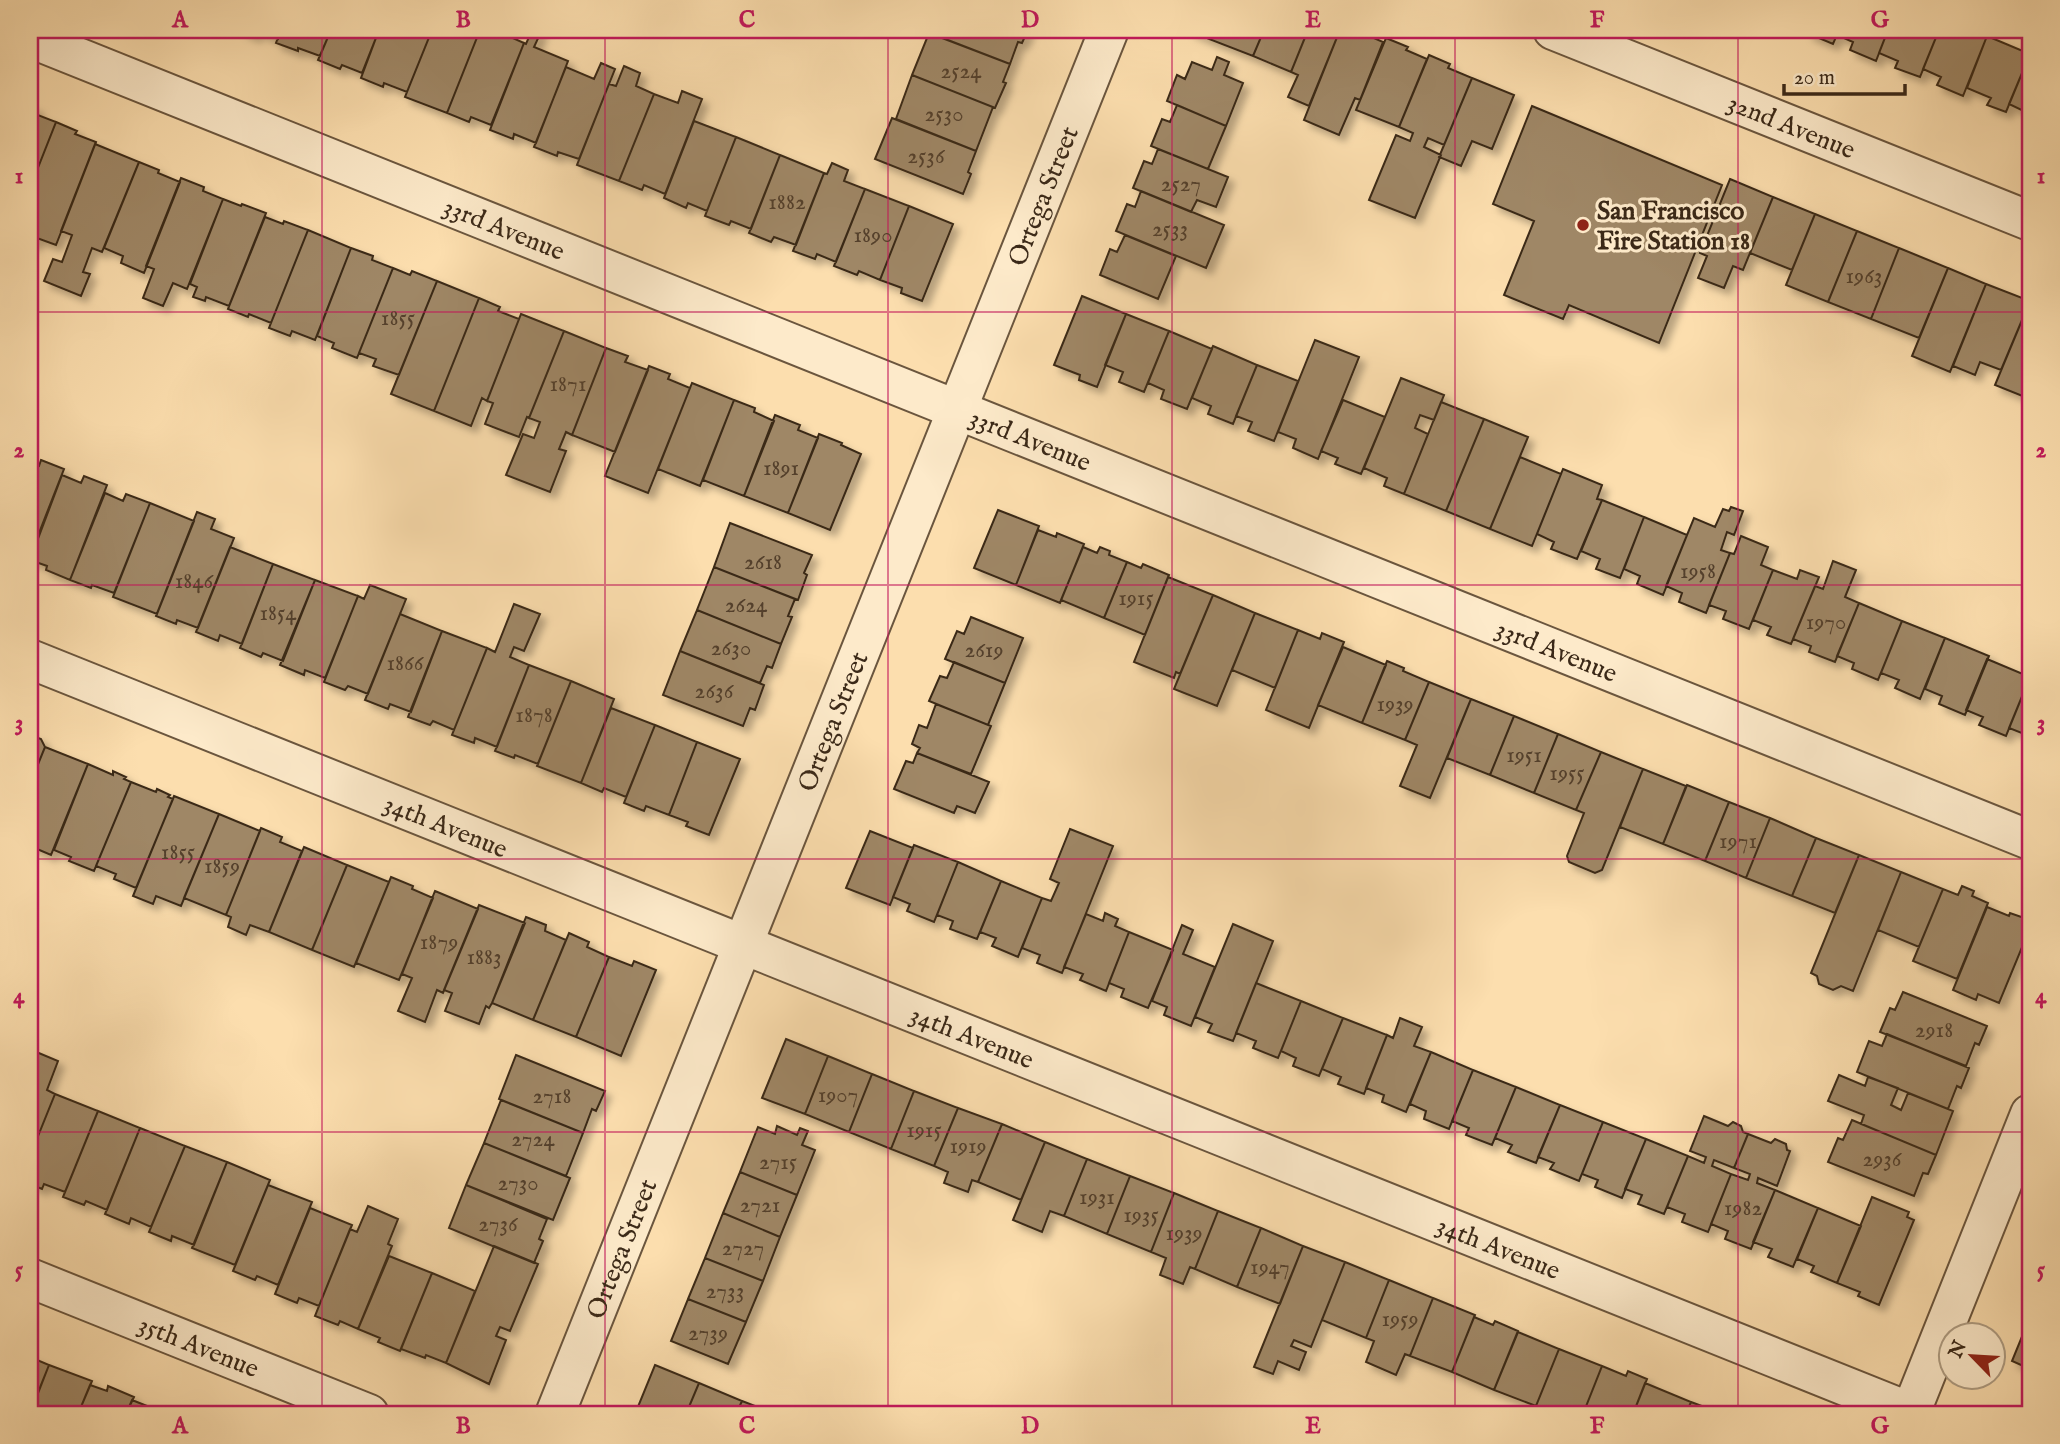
<svg xmlns="http://www.w3.org/2000/svg" width="2060" height="1444" viewBox="0 0 2060 1444" font-family="'IM FELL English',serif">
  <defs>
    <filter id="shadow"><feDropShadow dx="6" dy="6" stdDeviation="3.5" flood-color="#0004"/></filter>
  </defs>
  <rect width="100%" height="100%" fill="#fcdeae"/>
  <filter id="stains"><feTurbulence type="fractalNoise" baseFrequency=".00286" numOctaves="4"/><feColorMatrix values="0 0 0 0 .2 0 0 0 0 .09 0 0 0 0 .02 0 0 0 .5 -.17"/></filter>
  <radialGradient id="worn" r=".72"><stop offset=".6" stop-color="#630" stop-opacity="0"/><stop offset="1" stop-color="#630" stop-opacity=".3"/></radialGradient>
  <path fill="#9f8766" stroke="#3b2918" stroke-width="2" filter="url(#shadow)" d="M 240,30 L 281,30 L 278,39 L 257,31 L 255,36 Z
    M 281,30 L 331,30 L 320,56 L 298,48 L 298,51 L 276,43 Z
    M 331,30 L 379,30 L 362,73 L 342,65 L 340,69 L 318,60 Z
    M 379,30 L 432,30 L 407,92 L 384,83 L 383,87 L 361,78 Z
    M 432,30 L 480,30 L 447,113 L 405,97 Z
    M 480,30 L 508,30 L 506,35 L 524,43 L 491,125 L 471,117 L 469,122 L 447,113 Z
    M 532,30 L 541,32 L 534,47 L 568,61 L 536,143 L 514,134 L 513,139 L 490,130 L 524,43 L 526,44 Z
    M 922,30 L 1028,30 L 1022,43 L 1018,42 L 1010,64 Z
    M 1188,30 L 1212,30 L 1209,39 Z
    M 1212,30 L 1264,30 L 1253,56 L 1209,39 Z
    M 1264,30 L 1308,30 L 1291,72 L 1253,56 Z
    M 1308,30 L 1340,30 L 1309,106 L 1288,97 L 1298,75 L 1291,72 Z
    M 1340,30 L 1354,36 L 1357,30 L 1361,30 L 1368,33 L 1367,35 L 1383,42 L 1360,100 L 1355,98 L 1339,135 L 1304,120 Z
    M 1809,30 L 1839,30 L 1833,44 L 1807,33 Z
    M 1839,30 L 1888,30 L 1876,61 L 1850,50 L 1853,42 L 1837,35 Z
    M 1888,30 L 1939,30 L 1920,77 L 1895,68 L 1898,61 L 1879,53 Z
    M 1939,30 L 1972,30 L 1987,36 L 1963,96 L 1937,85 L 1941,77 L 1923,69 Z
    M 929,33 L 1010,64 L 1003,82 L 1006,83 L 995,108 L 912,75 Z
    M 1987,36 L 2030,54 L 2006,112 L 1987,105 L 1991,98 L 1967,88 Z
    M 1386,38 L 1408,47 L 1406,50 L 1427,59 L 1399,127 L 1356,110 Z
    M 2030,54 L 2030,122 L 2024,119 L 2026,112 L 2009,104 Z
    M 1429,55 L 1450,64 L 1448,68 L 1472,78 L 1444,145 L 1428,138 L 1424,147 L 1441,155 L 1415,218 L 1369,200 L 1396,135 L 1410,141 L 1413,133 L 1399,127 Z
    M 1217,57 L 1229,62 L 1224,75 L 1243,83 L 1226,126 L 1167,101 L 1177,75 L 1185,79 L 1192,62 L 1212,70 Z
    M 601,63 L 615,69 L 579,159 L 558,152 L 557,156 L 534,147 L 566,67 L 594,79 Z
    M 624,66 L 640,73 L 636,86 L 654,94 L 619,181 L 577,165 L 609,84 L 616,86 Z
    M 912,75 L 993,107 L 976,151 L 896,119 Z
    M 1472,78 L 1514,95 L 1492,149 L 1472,141 L 1461,166 L 1439,157 Z
    M 682,91 L 702,99 L 665,194 L 644,185 L 642,190 L 619,181 L 654,94 L 678,103 Z
    M 1177,105 L 1226,126 L 1208,169 L 1151,146 L 1162,119 L 1170,122 Z
    M 30,106 L 37,108 L 35,114 L 56,122 L 30,188 Z
    M 1532,106 L 1722,185 L 1659,343 L 1569,305 L 1563,319 L 1504,295 L 1534,221 L 1493,204 Z
    M 892,118 L 976,151 L 968,172 L 971,174 L 963,194 L 875,159 Z
    M 694,121 L 736,137 L 707,211 L 688,203 L 686,208 L 664,198 Z
    M 56,122 L 77,131 L 75,134 L 96,142 L 56,245 L 37,238 L 34,245 L 30,243 L 30,188 Z
    M 736,137 L 780,155 L 751,229 L 731,221 L 729,225 L 705,216 Z
    M 95,144 L 139,162 L 102,252 L 92,248 L 83,272 L 90,274 L 81,296 L 44,281 L 53,259 L 62,262 L 72,235 L 61,231 Z
    M 1158,149 L 1228,177 L 1216,207 L 1197,200 L 1191,212 L 1133,188 L 1144,161 L 1152,164 Z
    M 780,155 L 824,173 L 796,245 L 774,237 L 771,242 L 749,233 Z
    M 139,162 L 159,170 L 158,173 L 180,182 L 144,273 L 121,263 L 123,256 L 104,248 Z
    M 832,163 L 848,170 L 844,181 L 865,189 L 836,262 L 817,254 L 815,259 L 793,251 L 824,173 L 827,174 Z
    M 181,178 L 204,187 L 203,191 L 223,199 L 187,289 L 173,283 L 163,306 L 143,298 L 154,269 L 146,266 Z
    M 1730,179 L 1773,197 L 1743,270 L 1733,266 L 1724,288 L 1698,278 L 1707,256 L 1700,253 Z
    M 865,189 L 909,206 L 880,280 L 859,271 L 857,275 L 834,266 Z
    M 1141,191 L 1224,225 L 1206,268 L 1116,231 L 1127,204 L 1135,207 Z
    M 1773,197 L 1815,214 L 1792,270 L 1750,253 Z
    M 223,199 L 241,206 L 242,204 L 266,213 L 229,306 L 206,297 L 205,301 L 193,297 L 197,287 L 190,284 Z
    M 909,206 L 953,224 L 922,301 L 901,293 L 902,288 L 880,280 Z
    M 1815,214 L 1857,231 L 1828,302 L 1786,285 Z
    M 265,217 L 283,224 L 284,221 L 308,230 L 271,323 L 249,314 L 248,317 L 228,309 Z
    M 308,230 L 351,248 L 315,340 L 292,331 L 290,336 L 269,328 Z
    M 1857,231 L 1899,248 L 1871,319 L 1828,302 Z
    M 1125,235 L 1176,256 L 1158,299 L 1100,275 L 1110,249 L 1117,252 Z
    M 351,248 L 373,256 L 372,260 L 393,268 L 357,358 L 332,348 L 334,343 L 317,336 Z
    M 1899,248 L 1948,268 L 1919,338 L 1871,319 Z
    M 393,268 L 410,275 L 412,271 L 437,281 L 399,375 L 373,366 L 376,359 L 359,353 Z
    M 1948,268 L 1986,284 L 1950,372 L 1912,356 Z
    M 437,281 L 479,298 L 434,411 L 391,394 Z
    M 1986,284 L 2030,301 L 2001,370 L 1980,362 L 1975,375 L 1953,366 Z
    M 1082,296 L 1126,314 L 1097,387 L 1079,380 L 1080,375 L 1054,365 Z
    M 479,298 L 500,307 L 498,311 L 519,319 L 487,401 L 482,398 L 471,426 L 434,411 Z
    M 2030,301 L 2030,399 L 1995,385 Z
    M 521,314 L 564,331 L 529,418 L 527,417 L 519,437 L 485,424 L 493,403 L 487,401 Z
    M 1126,314 L 1169,331 L 1144,392 L 1119,382 L 1123,372 L 1105,365 Z
    M 564,331 L 606,348 L 572,435 L 566,432 L 559,449 L 566,451 L 550,492 L 506,475 L 523,434 L 534,438 L 540,422 L 529,418 Z
    M 1169,331 L 1212,349 L 1187,409 L 1161,399 L 1164,390 L 1148,383 Z
    M 1315,340 L 1359,357 L 1318,459 L 1293,448 L 1296,439 L 1278,432 Z
    M 1213,346 L 1257,365 L 1233,424 L 1208,414 L 1211,406 L 1192,398 Z
    M 606,348 L 628,356 L 625,362 L 648,370 L 615,452 L 572,435 Z
    M 1257,365 L 1298,381 L 1274,441 L 1248,431 L 1252,422 L 1236,416 Z
    M 649,366 L 670,374 L 668,379 L 690,388 L 648,493 L 605,476 Z
    M 1401,378 L 1444,395 L 1434,420 L 1420,415 L 1415,428 L 1428,434 L 1404,494 L 1384,486 L 1387,478 L 1364,468 Z
    M 692,383 L 734,400 L 700,486 L 658,469 Z
    M 734,400 L 755,408 L 754,412 L 774,421 L 744,496 L 703,480 Z
    M 1343,400 L 1385,417 L 1361,474 L 1335,464 L 1338,458 L 1321,451 Z
    M 1441,402 L 1484,419 L 1446,511 L 1404,494 Z
    M 775,415 L 800,425 L 798,430 L 818,438 L 788,513 L 744,496 Z
    M 1484,419 L 1528,437 L 1490,529 L 1446,511 Z
    M 819,434 L 842,443 L 841,445 L 861,454 L 830,530 L 788,513 Z
    M 1520,457 L 1561,474 L 1532,546 L 1490,529 Z
    M 41,460 L 64,469 L 30,556 L 30,462 L 39,466 Z
    M 1563,469 L 1602,485 L 1597,499 L 1602,500 L 1577,559 L 1551,549 L 1554,542 L 1537,534 Z
    M 62,475 L 81,483 L 84,476 L 107,485 L 70,580 L 46,570 L 47,566 L 30,560 Z
    M 105,493 L 123,501 L 126,494 L 150,503 L 114,593 L 92,585 L 91,588 L 70,580 Z
    M 1602,500 L 1644,517 L 1620,578 L 1596,569 L 1600,559 L 1581,551 Z
    M 150,503 L 194,521 L 157,614 L 113,597 Z
    M 1731,507 L 1743,511 L 1734,535 L 1727,532 L 1721,550 L 1730,553 L 1706,613 L 1679,602 L 1682,593 L 1666,586 L 1694,518 L 1715,527 L 1723,509 L 1729,511 Z
    M 998,510 L 1039,526 L 1016,585 L 974,568 Z
    M 197,512 L 215,519 L 211,529 L 234,538 L 198,628 L 177,620 L 176,624 L 156,616 Z
    M 1644,517 L 1687,535 L 1663,595 L 1637,584 L 1640,576 L 1624,569 Z
    M 730,523 L 812,555 L 804,573 L 807,575 L 798,600 L 714,567 Z
    M 1038,530 L 1056,537 L 1057,533 L 1084,544 L 1060,603 L 1016,585 Z
    M 1741,536 L 1768,547 L 1761,565 L 1773,570 L 1749,629 L 1723,619 L 1726,611 L 1709,605 L 1730,553 L 1734,554 Z
    M 230,547 L 273,564 L 242,644 L 220,635 L 218,641 L 196,632 Z
    M 1083,547 L 1097,553 L 1100,547 L 1110,551 L 1109,555 L 1127,562 L 1104,618 L 1061,600 Z
    M 1833,561 L 1856,570 L 1845,597 L 1859,603 L 1835,662 L 1809,652 L 1811,646 L 1793,639 L 1815,586 L 1823,589 Z
    M 1127,562 L 1141,568 L 1143,564 L 1169,575 L 1145,635 L 1104,618 Z
    M 273,564 L 315,580 L 283,661 L 263,653 L 261,657 L 240,648 Z
    M 714,567 L 795,599 L 788,616 L 792,617 L 781,644 L 697,610 Z
    M 1773,570 L 1797,579 L 1800,570 L 1819,577 L 1791,644 L 1767,635 L 1771,627 L 1753,620 Z
    M 1168,577 L 1213,595 L 1180,674 L 1176,672 L 1174,678 L 1134,662 Z
    M 315,580 L 358,596 L 325,678 L 305,670 L 304,675 L 280,665 Z
    M 370,585 L 406,599 L 368,694 L 348,686 L 345,690 L 324,682 L 358,596 L 364,599 Z
    M 1213,595 L 1255,613 L 1217,706 L 1174,689 Z
    M 1859,603 L 1902,621 L 1878,680 L 1852,669 L 1854,663 L 1837,656 Z
    M 514,604 L 540,614 L 524,651 L 514,647 L 510,657 L 529,665 L 497,747 L 475,738 L 474,743 L 452,735 L 487,648 L 495,652 Z
    M 697,610 L 781,644 L 772,668 L 767,666 L 760,683 L 680,651 Z
    M 1255,613 L 1298,630 L 1275,688 L 1232,670 Z
    M 400,614 L 442,631 L 411,712 L 390,704 L 388,709 L 365,700 Z
    M 971,617 L 1023,638 L 1005,683 L 945,659 L 957,631 L 964,634 Z
    M 1902,621 L 1945,638 L 1920,699 L 1895,688 L 1899,680 L 1881,673 Z
    M 1298,630 L 1320,639 L 1322,633 L 1344,642 L 1309,728 L 1266,710 Z
    M 442,631 L 487,648 L 454,730 L 433,721 L 430,725 L 408,717 Z
    M 1945,638 L 1989,656 L 1965,715 L 1939,704 L 1942,696 L 1925,689 Z
    M 1343,647 L 1386,665 L 1362,723 L 1318,705 Z
    M 680,651 L 764,685 L 755,710 L 750,708 L 743,726 L 663,695 Z
    M 1987,659 L 2030,677 L 2006,736 L 1979,725 L 1983,717 L 1966,710 Z
    M 1387,661 L 1404,668 L 1403,671 L 1429,682 L 1405,740 L 1362,723 Z
    M 954,662 L 1005,683 L 988,725 L 929,701 L 940,676 L 947,678 Z
    M 529,665 L 571,681 L 538,764 L 515,755 L 514,758 L 495,751 Z
    M 2030,677 L 2030,745 L 2023,743 L 2027,735 L 2009,728 Z
    M 571,681 L 614,699 L 581,783 L 537,766 Z
    M 1429,682 L 1471,699 L 1430,798 L 1400,786 L 1417,745 L 1405,740 Z
    M 1471,699 L 1514,716 L 1490,775 L 1447,758 Z
    M 936,704 L 991,726 L 971,774 L 917,753 L 920,748 L 912,744 L 919,725 L 927,728 Z
    M 611,708 L 655,725 L 626,797 L 604,788 L 602,792 L 581,783 Z
    M 1514,716 L 1558,734 L 1534,793 L 1490,775 Z
    M 655,725 L 697,742 L 669,815 L 646,806 L 644,811 L 624,803 Z
    M 1558,734 L 1601,752 L 1576,810 L 1534,793 Z
    M 30,735 L 41,739 L 45,747 L 30,784 Z
    M 697,742 L 740,759 L 709,835 L 686,826 L 688,822 L 669,815 Z
    M 45,747 L 88,764 L 51,855 L 30,846 L 30,784 Z
    M 1601,752 L 1643,769 L 1602,870 L 1595,873 L 1569,862 L 1567,856 L 1584,813 L 1576,810 Z
    M 917,753 L 989,782 L 975,813 L 957,806 L 954,813 L 894,789 L 906,761 L 913,763 Z
    M 88,764 L 113,775 L 113,771 L 126,777 L 124,779 L 131,782 L 94,871 L 69,861 L 71,857 L 54,850 Z
    M 1643,769 L 1686,786 L 1663,844 L 1620,827 Z
    M 131,782 L 156,792 L 157,789 L 170,795 L 168,797 L 173,799 L 136,888 L 114,879 L 116,874 L 96,866 Z
    M 1687,785 L 1729,802 L 1705,861 L 1663,844 Z
    M 174,796 L 219,814 L 181,906 L 156,896 L 153,904 L 133,896 Z
    M 1729,802 L 1770,818 L 1746,878 L 1705,861 Z
    M 219,814 L 260,831 L 226,915 L 184,898 Z
    M 1770,818 L 1816,838 L 1792,896 L 1746,878 Z
    M 261,828 L 282,837 L 280,842 L 302,851 L 269,932 L 250,925 L 246,935 L 228,927 L 231,917 L 226,915 Z
    M 1070,829 L 1113,846 L 1062,973 L 1037,963 L 1040,955 L 1022,948 L 1042,898 L 1051,901 L 1059,883 L 1050,879 Z
    M 870,831 L 913,848 L 890,905 L 846,888 Z
    M 1816,838 L 1859,855 L 1835,913 L 1792,896 Z
    M 914,845 L 958,862 L 934,922 L 907,911 L 910,904 L 893,897 Z
    M 304,847 L 347,865 L 312,950 L 269,932 Z
    M 1859,855 L 1901,872 L 1853,991 L 1841,986 L 1833,990 L 1819,984 L 1817,976 L 1811,973 Z
    M 958,862 L 1001,881 L 977,939 L 950,929 L 953,921 L 937,915 Z
    M 347,865 L 389,882 L 354,967 L 312,950 Z
    M 1901,872 L 1943,889 L 1919,947 L 1878,930 Z
    M 391,877 L 413,886 L 412,889 L 433,898 L 399,980 L 356,963 Z
    M 1001,881 L 1042,898 L 1018,957 L 992,946 L 996,938 L 980,932 Z
    M 1962,886 L 1974,891 L 1972,896 L 1988,903 L 1957,979 L 1913,961 L 1943,889 L 1958,895 Z
    M 435,891 L 478,909 L 443,993 L 437,990 L 425,1022 L 398,1011 L 412,978 L 402,974 Z
    M 479,905 L 525,923 L 492,1003 L 489,1008 L 486,1006 L 479,1024 L 445,1011 L 452,993 L 444,990 Z
    M 1987,907 L 2009,916 L 2010,913 L 2030,920 L 2030,928 L 1999,1003 L 1978,994 L 1976,1000 L 1953,990 Z
    M 1105,913 L 1118,919 L 1115,926 L 1129,932 L 1106,991 L 1080,980 L 1083,974 L 1064,967 L 1086,914 L 1103,921 Z
    M 526,917 L 546,925 L 545,931 L 566,940 L 533,1020 L 492,1003 Z
    M 1233,924 L 1273,941 L 1233,1041 L 1208,1032 L 1212,1024 L 1195,1017 Z
    M 1182,925 L 1193,930 L 1183,954 L 1215,967 L 1191,1026 L 1164,1015 L 1167,1007 L 1152,1001 Z
    M 1129,932 L 1173,950 L 1148,1008 L 1121,997 L 1124,989 L 1109,983 Z
    M 569,933 L 589,942 L 587,947 L 609,957 L 576,1037 L 533,1020 Z
    M 609,957 L 632,966 L 634,961 L 656,970 L 621,1056 L 576,1037 Z
    M 1256,983 L 1301,1001 L 1278,1058 L 1253,1048 L 1256,1041 L 1236,1033 Z
    M 1903,992 L 1987,1026 L 1979,1045 L 1975,1043 L 1966,1066 L 1880,1032 L 1890,1008 L 1895,1010 Z
    M 1301,1001 L 1343,1018 L 1319,1076 L 1293,1066 L 1296,1058 L 1281,1051 Z
    M 1343,1018 L 1387,1035 L 1364,1094 L 1338,1084 L 1341,1077 L 1322,1069 Z
    M 1400,1018 L 1422,1027 L 1414,1046 L 1431,1052 L 1406,1112 L 1382,1102 L 1384,1095 L 1366,1088 L 1387,1035 L 1393,1038 Z
    M 1887,1034 L 1969,1068 L 1961,1088 L 1957,1086 L 1948,1109 L 1857,1072 L 1869,1041 L 1882,1046 Z
    M 786,1039 L 828,1056 L 805,1114 L 762,1098 Z
    M 34,1051 L 58,1061 L 47,1090 L 55,1094 L 30,1156 L 30,1062 Z
    M 1431,1052 L 1473,1070 L 1449,1129 L 1424,1119 L 1426,1111 L 1410,1104 Z
    M 516,1055 L 605,1091 L 596,1111 L 592,1109 L 583,1133 L 499,1099 Z
    M 828,1056 L 872,1074 L 849,1132 L 805,1114 Z
    M 1473,1070 L 1516,1087 L 1492,1145 L 1466,1135 L 1469,1128 L 1452,1121 Z
    M 872,1074 L 914,1091 L 891,1149 L 849,1132 Z
    M 1839,1075 L 1865,1086 L 1868,1077 L 1898,1088 L 1891,1105 L 1901,1110 L 1908,1093 L 1953,1111 L 1936,1155 L 1861,1124 L 1864,1115 L 1828,1101 Z
    M 1516,1087 L 1560,1105 L 1536,1163 L 1508,1152 L 1512,1145 L 1495,1138 Z
    M 914,1091 L 958,1108 L 934,1166 L 891,1149 Z
    M 55,1094 L 98,1111 L 65,1192 L 44,1184 L 42,1189 L 30,1184 L 30,1156 Z
    M 501,1100 L 583,1133 L 566,1176 L 484,1143 Z
    M 1560,1105 L 1603,1122 L 1579,1181 L 1550,1169 L 1554,1163 L 1538,1157 Z
    M 958,1108 L 1002,1124 L 978,1182 L 972,1180 L 968,1192 L 944,1183 L 948,1172 L 934,1166 Z
    M 98,1111 L 140,1128 L 107,1210 L 86,1201 L 84,1205 L 63,1197 Z
    M 1704,1116 L 1728,1126 L 1733,1122 L 1741,1126 L 1743,1132 L 1748,1134 L 1734,1168 L 1714,1160 L 1712,1166 L 1731,1174 L 1708,1232 L 1682,1222 L 1685,1214 L 1667,1207 L 1688,1156 L 1704,1163 L 1706,1157 L 1690,1151 Z
    M 1852,1120 L 1936,1155 L 1928,1174 L 1923,1173 L 1914,1196 L 1828,1162 L 1838,1138 L 1843,1140 Z
    M 1603,1122 L 1646,1139 L 1622,1198 L 1595,1187 L 1598,1180 L 1582,1174 Z
    M 1002,1124 L 1045,1142 L 1021,1200 L 978,1182 Z
    M 777,1126 L 797,1135 L 800,1128 L 808,1131 L 802,1145 L 815,1150 L 797,1195 L 740,1172 L 758,1127 L 775,1134 Z
    M 140,1128 L 185,1146 L 151,1227 L 131,1218 L 129,1224 L 105,1214 Z
    M 1748,1134 L 1771,1143 L 1775,1139 L 1786,1144 L 1787,1150 L 1790,1151 L 1777,1186 L 1758,1178 L 1757,1183 L 1775,1190 L 1751,1249 L 1725,1239 L 1728,1231 L 1711,1224 L 1731,1174 L 1748,1180 L 1750,1174 L 1734,1168 Z
    M 1646,1139 L 1688,1156 L 1664,1214 L 1638,1204 L 1642,1195 L 1625,1189 Z
    M 1045,1142 L 1087,1159 L 1064,1216 L 1050,1211 L 1042,1232 L 1013,1220 Z
    M 484,1143 L 570,1178 L 553,1220 L 466,1185 Z
    M 185,1146 L 227,1162 L 194,1245 L 172,1236 L 171,1241 L 149,1232 Z
    M 1087,1159 L 1130,1176 L 1107,1234 L 1064,1216 Z
    M 227,1162 L 270,1180 L 235,1265 L 192,1248 Z
    M 740,1172 L 797,1195 L 780,1237 L 723,1213 Z
    M 1130,1176 L 1174,1193 L 1151,1252 L 1107,1234 Z
    M 268,1185 L 312,1202 L 278,1285 L 257,1276 L 255,1280 L 233,1271 Z
    M 466,1185 L 547,1219 L 539,1239 L 543,1241 L 534,1263 L 449,1228 Z
    M 1775,1190 L 1818,1208 L 1793,1267 L 1768,1257 L 1772,1249 L 1753,1242 Z
    M 1174,1193 L 1218,1211 L 1195,1269 L 1190,1267 L 1183,1284 L 1160,1275 L 1166,1258 L 1151,1252 Z
    M 1872,1197 L 1909,1212 L 1907,1217 L 1914,1220 L 1879,1305 L 1858,1296 L 1860,1292 L 1837,1283 Z
    M 368,1206 L 398,1219 L 388,1244 L 392,1246 L 358,1329 L 340,1321 L 338,1325 L 315,1316 L 350,1229 L 357,1232 Z
    M 310,1208 L 352,1225 L 319,1306 L 299,1298 L 297,1303 L 275,1294 Z
    M 1818,1208 L 1861,1226 L 1837,1283 L 1811,1272 L 1814,1266 L 1797,1259 Z
    M 1218,1211 L 1261,1228 L 1237,1287 L 1195,1269 Z
    M 723,1213 L 780,1237 L 763,1281 L 705,1258 Z
    M 1261,1228 L 1303,1246 L 1280,1304 L 1237,1287 Z
    M 494,1246 L 538,1264 L 510,1331 L 500,1327 L 496,1336 L 506,1340 L 489,1384 L 446,1363 Z
    M 1303,1246 L 1345,1262 L 1311,1347 L 1294,1340 L 1291,1346 L 1306,1352 L 1299,1370 L 1278,1361 L 1273,1374 L 1254,1367 Z
    M 389,1256 L 432,1273 L 400,1351 L 378,1342 L 380,1338 L 358,1329 Z
    M 705,1258 L 763,1281 L 746,1322 L 688,1299 Z
    M 1345,1262 L 1389,1280 L 1366,1338 L 1322,1320 Z
    M 432,1273 L 475,1291 L 446,1363 L 426,1355 L 425,1358 L 401,1349 Z
    M 1389,1280 L 1433,1298 L 1410,1356 L 1405,1354 L 1396,1375 L 1366,1362 L 1374,1341 L 1366,1338 Z
    M 1433,1298 L 1475,1315 L 1452,1372 L 1410,1356 Z
    M 688,1299 L 746,1322 L 728,1364 L 671,1341 Z
    M 1474,1317 L 1493,1325 L 1495,1321 L 1518,1331 L 1494,1390 L 1452,1372 Z
    M 2030,1317 L 2030,1369 L 2012,1361 Z
    M 1518,1332 L 1559,1349 L 1536,1406 L 1494,1390 Z
    M 1559,1349 L 1602,1366 L 1583,1414 L 1556,1414 L 1536,1406 Z
    M 30,1357 L 49,1365 L 30,1412 Z
    M 49,1365 L 92,1381 L 78,1414 L 30,1414 Z
    M 655,1365 L 699,1383 L 686,1414 L 635,1414 Z
    M 1602,1366 L 1626,1376 L 1628,1371 L 1647,1379 L 1633,1414 L 1583,1414 Z
    M 699,1383 L 742,1401 L 736,1414 L 686,1414 Z
    M 1645,1383 L 1691,1402 L 1686,1414 L 1633,1414 Z
    M 90,1385 L 107,1391 L 108,1386 L 134,1397 L 126,1414 L 78,1414 Z
    M 132,1400 L 167,1414 L 126,1414 Z
    M 742,1401 L 776,1414 L 736,1414 Z
    M 1691,1402 L 1723,1414 L 1686,1414 Z"/>
  <g fill="none" stroke-linecap="round" stroke-linejoin="round">
    <defs>
      <g id="street">
        <path id="s1" d="M 1553,30 L 2030,221"/>
        <path id="s2" d="M 30,38 L 2030,840"/>
        <path id="s3" d="M 30,659 L 1915,1414"/>
        <path id="s4" d="M 30,1278 L 369,1414"/>
        <path id="s5" d="M 555,1414 L 1109,30"/>
        <path d="M 1910,1414 L 2030,1114"/>
      </g>
    </defs>
    <use href="#street" stroke="#6b563e" stroke-width="42"/>
    <use href="#street" stroke="#fdeaca" stroke-width="38"/>
  </g>
  <path fill="none" stroke="#c2185b" stroke-width="2" stroke-opacity="0.55" d="M 322,30 L 322,1414M 605,30 L 605,1414M 888,30 L 888,1414M 1172,30 L 1172,1414M 1455,30 L 1455,1414M 1738,30 L 1738,1414M 30,312 L 2030,312M 30,585 L 2030,585M 30,859 L 2030,859M 30,1132 L 2030,1132"/>
  <circle fill="#8f2418" stroke="#fdeaca" stroke-width="2.5" cx="1583" cy="225" r="7"/>
  <g text-anchor="middle" stroke-width="6" stroke-linejoin="round" paint-order="stroke">
    <g font-size="23" fill="#54402c">
      <text x="961" y="78">2524</text>
      <text x="944" y="121">2530</text>
      <text x="926" y="163">2536</text>
      <text x="1181" y="191">2527</text>
      <text x="787" y="209">1882</text>
      <text x="1170" y="236">2533</text>
      <text x="873" y="242">1890</text>
      <text x="1864" y="283">1963</text>
      <text x="398" y="325">1855</text>
      <text x="568" y="391">1871</text>
      <text x="781" y="475">1891</text>
      <text x="763" y="569">2618</text>
      <text x="1698" y="578">1958</text>
      <text x="194" y="588">1846</text>
      <text x="1136" y="605">1915</text>
      <text x="746" y="612">2624</text>
      <text x="278" y="620">1854</text>
      <text x="1826" y="629">1970</text>
      <text x="731" y="655">2630</text>
      <text x="984" y="657">2619</text>
      <text x="405" y="670">1866</text>
      <text x="714" y="698">2636</text>
      <text x="1395" y="711">1939</text>
      <text x="534" y="722">1878</text>
      <text x="1524" y="762">1951</text>
      <text x="1567" y="780">1955</text>
      <text x="1738" y="848">1971</text>
      <text x="178" y="859">1855</text>
      <text x="222" y="873">1859</text>
      <text x="439" y="949">1879</text>
      <text x="484" y="964">1883</text>
      <text x="1934" y="1037">2918</text>
      <text x="838" y="1102">1907</text>
      <text x="552" y="1103">2718</text>
      <text x="924" y="1137">1915</text>
      <text x="533" y="1146">2724</text>
      <text x="968" y="1153">1919</text>
      <text x="1882" y="1166">2936</text>
      <text x="778" y="1169">2715</text>
      <text x="518" y="1190">2730</text>
      <text x="1097" y="1204">1931</text>
      <text x="760" y="1212">2721</text>
      <text x="1743" y="1215">1982</text>
      <text x="1141" y="1222">1935</text>
      <text x="498" y="1231">2736</text>
      <text x="1184" y="1240">1939</text>
      <text x="743" y="1255">2727</text>
      <text x="1270" y="1274">1947</text>
      <text x="725" y="1298">2733</text>
      <text x="1400" y="1326">1959</text>
      <text x="708" y="1340">2739</text>
    </g>
    <g font-size="26" fill="#3b2918" stroke="#fdeaca">
      <text dy="9" stroke="none"><textPath href="#s1" startOffset="257">32nd Avenue</textPath></text>
      <text dy="9" stroke="none"><textPath href="#s5" startOffset="1312">Ortega Street</textPath></text>
      <text dy="9" stroke="none"><textPath href="#s2" startOffset="511">33rd Avenue</textPath></text>
      <text dy="9" stroke="none"><textPath href="#s2" startOffset="1078">33rd Avenue</textPath></text>
      <text dy="9" stroke="none"><textPath href="#s2" startOffset="1645">33rd Avenue</textPath></text>
      <text dy="9" stroke="none"><textPath href="#s5" startOffset="746">Ortega Street</textPath></text>
      <text dy="9" stroke="none"><textPath href="#s3" startOffset="448">34th Avenue</textPath></text>
      <text dy="9" stroke="none"><textPath href="#s3" startOffset="1015">34th Avenue</textPath></text>
      <text dy="9" stroke="none"><textPath href="#s3" startOffset="1582">34th Avenue</textPath></text>
      <text dy="9" stroke="none"><textPath href="#s5" startOffset="178">Ortega Street</textPath></text>
      <text dy="9" stroke="none"><textPath href="#s4" startOffset="182">35th Avenue</textPath></text>
    </g>
    <g font-size="26" font-weight="bold" fill="#3b2918" stroke="#fdeaca" text-anchor="start">
      <text x="1597" y="219">San Francisco<tspan x="1597" dy="30">Fire Station 18</tspan></text>
    </g>
  </g>
  <rect width="2060" height="1444" fill="none" stroke="#fcdeae" stroke-width="77"/>
  <g transform="translate(1972 1356) rotate(295)"><circle r="33" fill="#fdeaca" stroke="#af9d83" stroke-width="2"/>
  <path d="M0-5L12 26L0 18L-12 26Z" fill="#8f2418"/>
  <text y="-10" font-size="19" font-weight="bold" text-anchor="middle" fill="#3b2918">N</text>
  </g>
  <path d="M1784 84v10h121v-10" fill="none" stroke="#3b2918" stroke-width="3.5"/>
  <text x="1794" y="84" font-size="21" fill="#3b2918" stroke="#fdeaca" stroke-width="5" paint-order="stroke">20 m</text>
  <rect x="38" y="38" width="1984" height="1368" fill="none" stroke="#c2185b" stroke-width="2.5"/>
  <g font-size="23" text-anchor="middle" font-weight="bold" fill="#c2185b">
    <text x="180" y="27">A</text>
    <text x="463" y="27">B</text>
    <text x="747" y="27">C</text>
    <text x="1030" y="27">D</text>
    <text x="1313" y="27">E</text>
    <text x="1597" y="27">F</text>
    <text x="1880" y="27">G</text>
    <text x="19" y="183">1</text>
    <text x="2041" y="183">1</text>
    <text x="19" y="457">2</text>
    <text x="2041" y="457">2</text>
    <text x="19" y="730">3</text>
    <text x="2041" y="730">3</text>
    <text x="19" y="1003">4</text>
    <text x="2041" y="1003">4</text>
    <text x="19" y="1277">5</text>
    <text x="2041" y="1277">5</text>
    <text x="180" y="1433">A</text>
    <text x="463" y="1433">B</text>
    <text x="747" y="1433">C</text>
    <text x="1030" y="1433">D</text>
    <text x="1313" y="1433">E</text>
    <text x="1597" y="1433">F</text>
    <text x="1880" y="1433">G</text>
  </g>
  <rect width="100%" height="100%" filter="url(#stains)"/>
  <rect width="100%" height="100%" fill="url(#worn)"/>
</svg>
